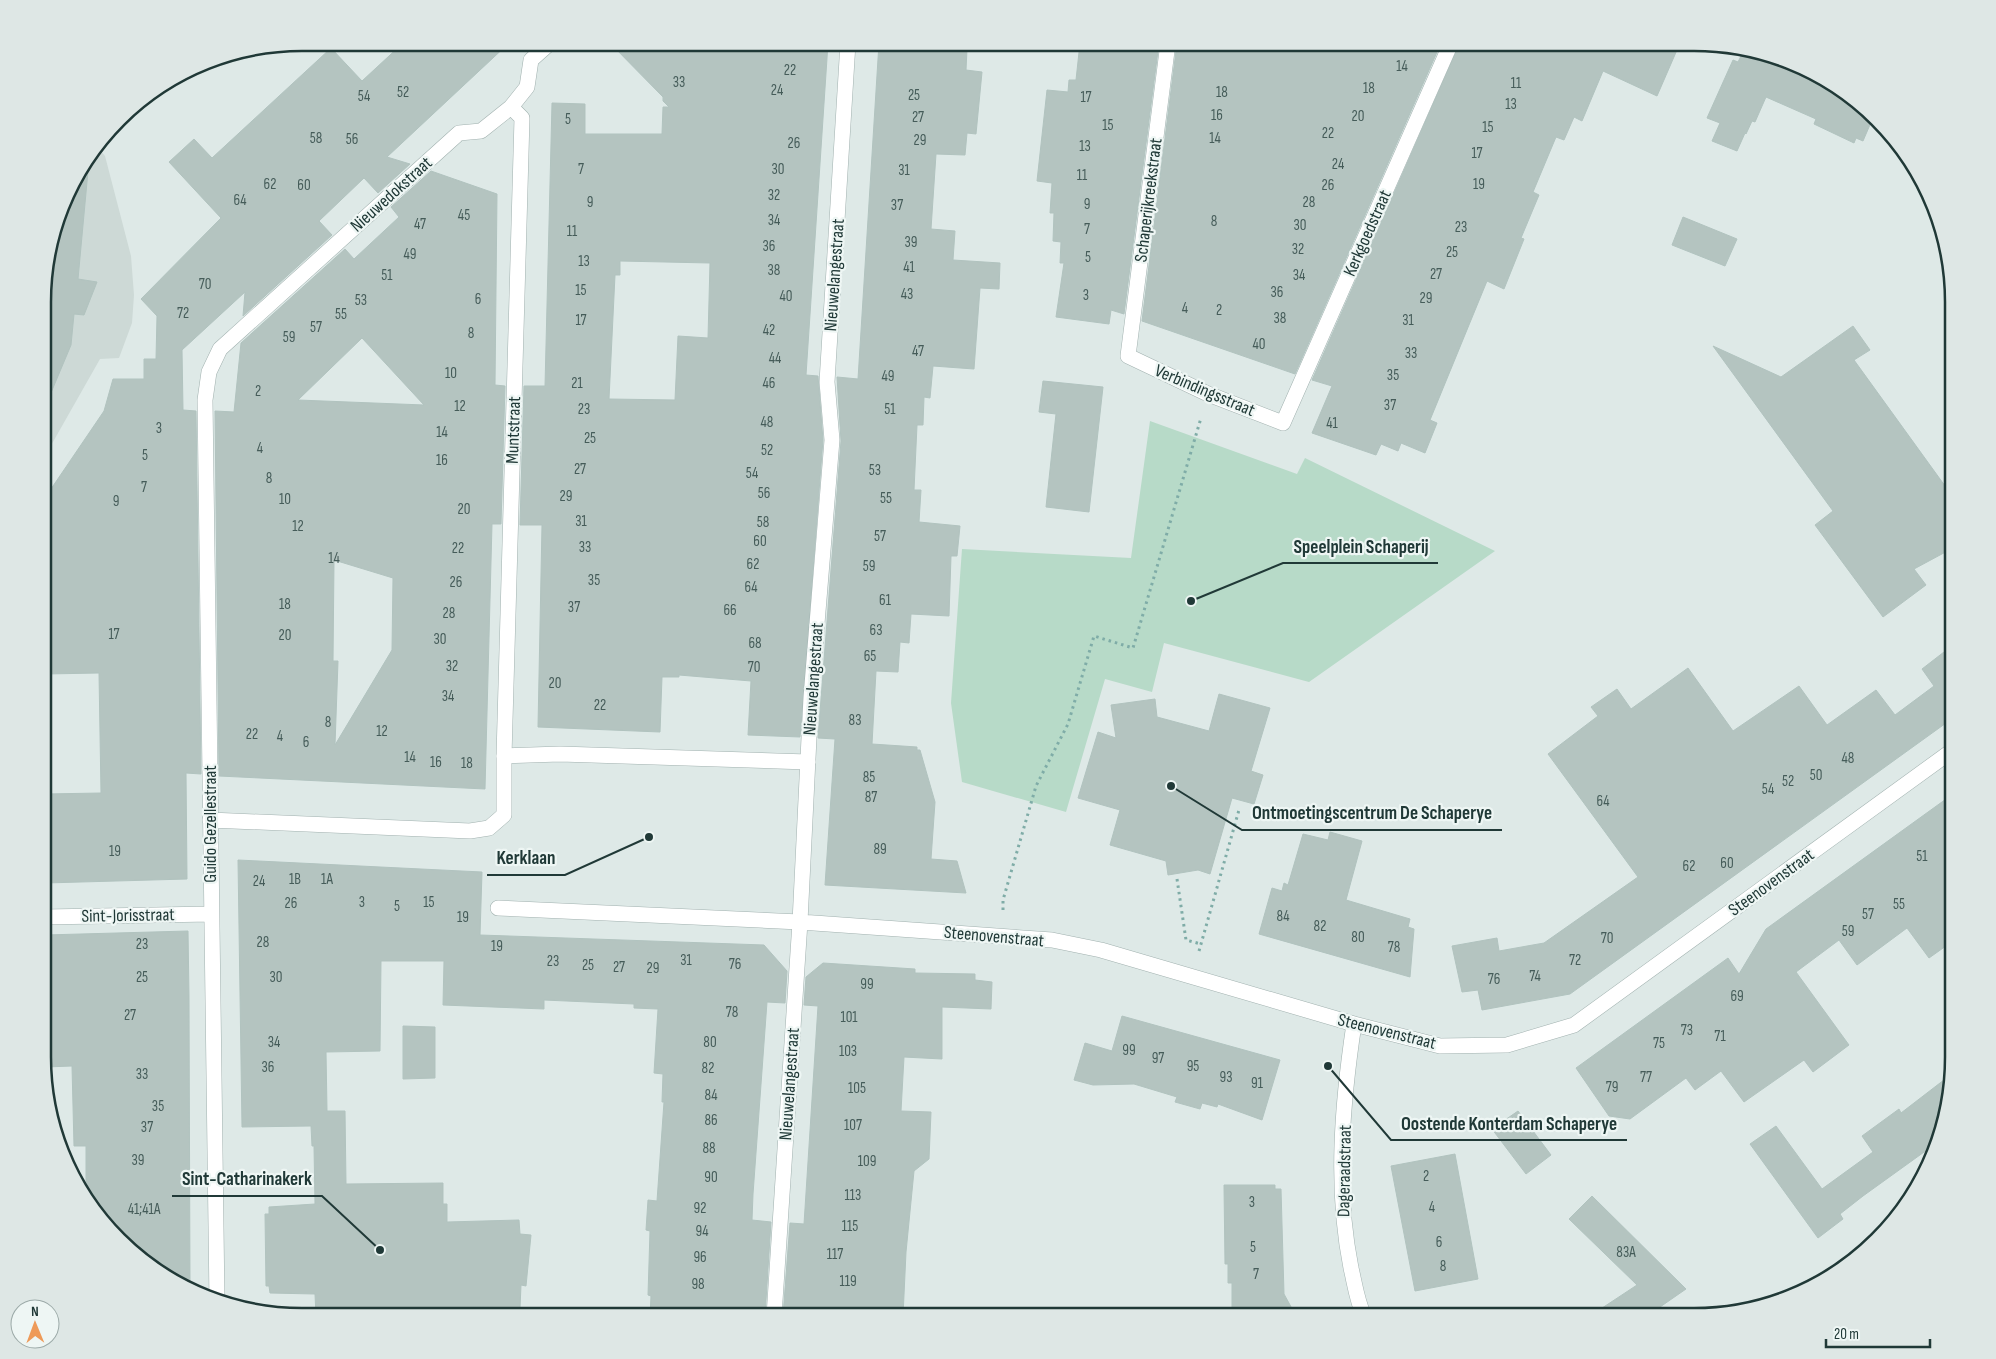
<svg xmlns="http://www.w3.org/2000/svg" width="1996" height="1359" viewBox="0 0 1996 1359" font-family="'Sofia Sans Condensed',sans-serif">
  <rect width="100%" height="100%" fill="#dee9e7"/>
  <path fill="#cdd9d6" d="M 99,149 L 105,156 L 131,256 L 134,295 L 132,323 L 119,358 L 100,359 L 45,456 L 45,269 L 69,187 Z"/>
  <path fill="#b7dac8" d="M 1150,421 L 1297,474 L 1305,458 L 1495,551 L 1309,682 L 1164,643 L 1152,692 L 1105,679 L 1066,812 L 962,782 L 951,703 L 962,549 L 1131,558 Z"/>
  <path fill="#b4c4c0" stroke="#b1c3bf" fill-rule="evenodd" d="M 403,43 L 509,43 L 387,157 L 410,164 L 378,193 L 364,178 L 319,221 L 332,235 L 243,316 L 245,292 L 182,350 L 183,410 L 196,411 L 201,774 L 186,773 L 187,879 L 45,883 L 45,794 L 101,793 L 99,673 L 45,674 L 45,521 L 51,489 L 104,411 L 113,379 L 144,379 L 144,359 L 156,359 L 157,316 L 141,299 L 221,218 L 169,162 L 194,139 L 212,158 L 331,48 L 362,81 Z
    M 610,43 L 828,43 L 806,375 L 818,376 L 823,440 L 800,737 L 748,735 L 751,681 L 679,675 L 679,677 L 662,677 L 660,732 L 538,727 L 542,525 L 520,525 L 524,386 L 545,386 L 552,103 L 585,104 L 585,134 L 662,134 L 663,107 L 669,107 L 663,101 L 663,97 ZM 620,261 L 710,263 L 708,338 L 678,336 L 675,400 L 609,399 L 615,275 L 620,275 Z
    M 879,43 L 944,43 L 944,47 L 967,49 L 966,70 L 982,72 L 976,134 L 967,133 L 965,155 L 936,154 L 931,229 L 955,231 L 953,260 L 1000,263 L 999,289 L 980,288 L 974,369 L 933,366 L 930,398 L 924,397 L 923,425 L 917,425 L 914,490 L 921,490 L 919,522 L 960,526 L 957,556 L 951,556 L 949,616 L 911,614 L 909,643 L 900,642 L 898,672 L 876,671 L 872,744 L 917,747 L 917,750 L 920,750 L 935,802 L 931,859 L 957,861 L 966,893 L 825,885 L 835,739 L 818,738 L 841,441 L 837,377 L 858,379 Z
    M 1080,43 L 1159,43 L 1124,314 L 1111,310 L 1109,324 L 1056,317 L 1064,263 L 1060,263 L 1061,242 L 1053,241 L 1054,213 L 1050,213 L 1052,183 L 1037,181 L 1047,90 L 1068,92 L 1069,80 L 1076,80 Z
    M 1177,43 L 1441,43 L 1295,374 L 1142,321 Z
    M 1460,43 L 1680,43 L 1657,96 L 1603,71 L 1582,121 L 1574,117 L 1564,140 L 1556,137 L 1533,192 L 1539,195 L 1521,238 L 1524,239 L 1504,289 L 1487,281 L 1430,420 L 1437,423 L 1425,453 L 1401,443 L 1398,451 L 1381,444 L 1376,455 L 1312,433 L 1332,386 L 1312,380 Z
    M 1744,50 L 1777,56 L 1851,96 L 1872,120 L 1863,141 L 1856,138 L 1854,143 L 1814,124 L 1816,119 L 1766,97 L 1755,122 L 1752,121 L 1746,134 L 1745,133 L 1737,151 L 1712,141 L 1720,123 L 1707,118 L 1733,60 L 1738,62 Z
    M 83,170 L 88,171 L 78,279 L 97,282 L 84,315 L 74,314 L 71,345 L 45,407 L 45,269 L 69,187 Z
    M 431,171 L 497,194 L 495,385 L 505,386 L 501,524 L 492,524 L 485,789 L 219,776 L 215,411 L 234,412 L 241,343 L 345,249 L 354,259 L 399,217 L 391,207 ZM 362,338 L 424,405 L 298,400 ZM 334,560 L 393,578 L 392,650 L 335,745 L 338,661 L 333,661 Z
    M 1683,217 L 1737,239 L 1725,266 L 1672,245 Z
    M 1853,326 L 1870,350 L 1854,360 L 1953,497 L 1953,548 L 1914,569 L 1926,585 L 1883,617 L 1815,525 L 1833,511 L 1713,346 L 1781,377 Z
    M 1043,381 L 1103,387 L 1089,512 L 1046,507 L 1056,414 L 1039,412 Z
    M 1953,645 L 1953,718 L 1570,994 L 1482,1010 L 1478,990 L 1462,992 L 1452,946 L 1497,938 L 1499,951 L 1544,943 L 1638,877 L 1548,754 L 1598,716 L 1591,707 L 1617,689 L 1631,709 L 1688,668 L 1733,731 L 1799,686 L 1827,725 L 1876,690 L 1895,715 L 1934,686 L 1922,669 Z
    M 1219,694 L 1270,708 L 1251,771 L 1263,775 L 1254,804 L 1232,798 L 1210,874 L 1198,870 L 1168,875 L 1166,861 L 1110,845 L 1120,810 L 1078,798 L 1098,732 L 1116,738 L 1111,705 L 1155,699 L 1157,717 L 1209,731 Z
    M 1953,794 L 1953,941 L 1929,958 L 1907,928 L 1857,965 L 1839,940 L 1796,972 L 1849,1045 L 1813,1072 L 1804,1060 L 1744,1102 L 1721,1071 L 1695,1090 L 1686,1078 L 1630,1119 L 1609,1116 L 1576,1068 L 1728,958 L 1739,974 L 1766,929 Z
    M 1330,832 L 1362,841 L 1346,900 L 1410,919 L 1408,927 L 1414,929 L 1410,977 L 1259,934 L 1272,888 L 1282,891 L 1284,883 L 1288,885 L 1303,834 L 1328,840 Z
    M 238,860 L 482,872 L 480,935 L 764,945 L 787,971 L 785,1003 L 767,1002 L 753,1194 L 752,1220 L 771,1222 L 765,1316 L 650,1316 L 651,1296 L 648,1295 L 650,1231 L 646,1230 L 648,1200 L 657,1201 L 664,1102 L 662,1102 L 663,1074 L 654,1073 L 658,1009 L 634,1008 L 634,1004 L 544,1000 L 544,1009 L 443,1005 L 444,961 L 381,961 L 380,1051 L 326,1052 L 327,1111 L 345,1111 L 346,1184 L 443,1183 L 443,1204 L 447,1204 L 447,1222 L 519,1220 L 520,1234 L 531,1235 L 526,1286 L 521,1285 L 520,1308 L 471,1307 L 471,1310 L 458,1310 L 458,1316 L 418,1316 L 418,1314 L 316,1316 L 315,1294 L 270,1293 L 269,1286 L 266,1286 L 265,1214 L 269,1214 L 269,1207 L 315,1204 L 314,1146 L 312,1146 L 311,1126 L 242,1127 Z
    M 188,931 L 189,997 L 190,1287 L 144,1263 L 86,1197 L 86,1146 L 74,1146 L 72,1066 L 45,1067 L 45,935 Z
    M 823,963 L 915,969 L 915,973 L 975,974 L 975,980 L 992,982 L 991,1009 L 942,1007 L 942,1059 L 904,1057 L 901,1111 L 931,1112 L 929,1159 L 914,1171 L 906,1252 L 903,1316 L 783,1316 L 790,1223 L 804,1224 L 818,1006 L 804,1005 L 806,977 Z
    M 1122,1016 L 1280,1060 L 1262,1120 L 1218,1104 L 1217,1107 L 1202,1103 L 1200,1109 L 1175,1102 L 1177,1097 L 1134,1084 L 1093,1085 L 1074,1080 L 1085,1043 L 1112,1051 Z
    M 403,1026 L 435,1027 L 435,1078 L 403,1079 Z
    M 1953,1073 L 1938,1142 L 1863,1196 L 1840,1214 L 1843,1219 L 1818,1238 L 1750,1144 L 1776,1126 L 1822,1189 L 1873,1152 L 1862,1136 L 1899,1109 L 1901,1113 Z
    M 1518,1111 L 1551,1155 L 1526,1174 L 1492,1129 Z
    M 1455,1154 L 1478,1279 L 1415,1291 L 1391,1166 Z
    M 1224,1185 L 1275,1185 L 1275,1189 L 1281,1189 L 1284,1294 L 1296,1316 L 1237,1316 L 1237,1310 L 1232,1310 L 1232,1283 L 1228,1283 L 1228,1264 L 1225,1264 Z
    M 1592,1196 L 1686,1289 L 1647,1316 L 1590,1316 L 1637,1285 L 1569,1219 Z"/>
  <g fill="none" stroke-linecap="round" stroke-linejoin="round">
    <defs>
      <path id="lane" d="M 504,756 L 560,754 L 808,762
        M 498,908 L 800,922"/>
      <path id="street" d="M 1168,43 L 1128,356 L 1208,394 L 1283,423 L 1451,43
        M 210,820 L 470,831 L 489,828 L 504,815 L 504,756 L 522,118 L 511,107
        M 45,917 L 211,914
        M 800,922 L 1052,940 L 1101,950 L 1354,1024 L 1440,1046 L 1507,1045 L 1574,1025 L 1953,750
        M 1354,1024 C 1342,1104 1335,1188 1351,1268 C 1355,1285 1357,1301 1364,1316
        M 217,1302 L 205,400 L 209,372 L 220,349 L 459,133 L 481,131 L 511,107 L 527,87 L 531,60 L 550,43
        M 774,1316 L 800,922 L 811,697 L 832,440 L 827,382 L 848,43"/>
    </defs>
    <use href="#lane" stroke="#a1b1af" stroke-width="16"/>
    <use href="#street" stroke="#a1b1af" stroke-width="16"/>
    <path stroke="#7faca7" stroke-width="3" stroke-dasharray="2.5 4" stroke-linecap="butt" d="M 1177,879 L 1186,940 L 1201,944
      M 1003,910 L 1003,900 L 1036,786 L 1068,724 L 1094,636 L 1133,648 L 1201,418
      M 1199,951 L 1239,810"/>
    <use href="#lane" stroke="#fff" stroke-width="15"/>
    <use href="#street" stroke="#fff" stroke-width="15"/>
  </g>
  <g text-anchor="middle" stroke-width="4.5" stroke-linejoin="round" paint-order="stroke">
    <g font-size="15" fill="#455c59">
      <text x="1402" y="71">14</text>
      <text x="790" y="75">22</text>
      <text x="679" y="87">33</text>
      <text x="1516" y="88">11</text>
      <text x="1369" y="93">18</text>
      <text x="777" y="95">24</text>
      <text x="403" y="97">52</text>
      <text x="1222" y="97">18</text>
      <text x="914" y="100">25</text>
      <text x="364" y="101">54</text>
      <text x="1086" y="102">17</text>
      <text x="1511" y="109">13</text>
      <text x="1217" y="120">16</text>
      <text x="1358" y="121">20</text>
      <text x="918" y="122">27</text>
      <text x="568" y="124">5</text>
      <text x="1108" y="130">15</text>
      <text x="1488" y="132">15</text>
      <text x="1328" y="138">22</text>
      <text x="316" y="143">58</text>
      <text x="1215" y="143">14</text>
      <text x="352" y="144">56</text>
      <text x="920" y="145">29</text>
      <text x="794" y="148">26</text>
      <text x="1085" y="151">13</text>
      <text x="1477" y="158">17</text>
      <text x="1338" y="169">24</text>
      <text x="581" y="174">7</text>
      <text x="778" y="174">30</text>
      <text x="904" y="175">31</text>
      <text x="1082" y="180">11</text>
      <text x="270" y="189">62</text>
      <text x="1479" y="189">19</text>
      <text x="304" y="190">60</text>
      <text x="1328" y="190">26</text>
      <text x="774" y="200">32</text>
      <text x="240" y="205">64</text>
      <text x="590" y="207">9</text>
      <text x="1309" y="207">28</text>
      <text x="1087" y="209">9</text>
      <text x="897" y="210">37</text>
      <text x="464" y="220">45</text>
      <text x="774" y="225">34</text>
      <text x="1214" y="226">8</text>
      <text x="420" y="229">47</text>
      <text x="1300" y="230">30</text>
      <text x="1461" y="232">23</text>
      <text x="1087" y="234">7</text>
      <text x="572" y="236">11</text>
      <text x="911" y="247">39</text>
      <text x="769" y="251">36</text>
      <text x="1298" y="254">32</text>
      <text x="1452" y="257">25</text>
      <text x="410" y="259">49</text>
      <text x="1088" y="262">5</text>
      <text x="584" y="266">13</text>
      <text x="909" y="272">41</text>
      <text x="774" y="275">38</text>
      <text x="1436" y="279">27</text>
      <text x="387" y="280">51</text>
      <text x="1299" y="280">34</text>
      <text x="205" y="289">70</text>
      <text x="581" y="295">15</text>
      <text x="1277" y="297">36</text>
      <text x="907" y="299">43</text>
      <text x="1086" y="300">3</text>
      <text x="786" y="301">40</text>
      <text x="1426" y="303">29</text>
      <text x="478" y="304">6</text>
      <text x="361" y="305">53</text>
      <text x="1185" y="313">4</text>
      <text x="1219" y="315">2</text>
      <text x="183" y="318">72</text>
      <text x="341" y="319">55</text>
      <text x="1280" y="323">38</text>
      <text x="581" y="325">17</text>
      <text x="1408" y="325">31</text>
      <text x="316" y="332">57</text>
      <text x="769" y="335">42</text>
      <text x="471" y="338">8</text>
      <text x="289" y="342">59</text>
      <text x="1259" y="349">40</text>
      <text x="918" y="356">47</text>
      <text x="1411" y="358">33</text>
      <text x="775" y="363">44</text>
      <text x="451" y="378">10</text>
      <text x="1393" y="380">35</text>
      <text x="888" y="381">49</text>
      <text x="577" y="388">21</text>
      <text x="769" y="388">46</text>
      <text x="258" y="396">2</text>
      <text x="1390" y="410">37</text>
      <text x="460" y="411">12</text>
      <text x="584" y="414">23</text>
      <text x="890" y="414">51</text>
      <text x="767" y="427">48</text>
      <text x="1332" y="428">41</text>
      <text x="159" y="433">3</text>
      <text x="442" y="437">14</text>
      <text x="590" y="443">25</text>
      <text x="260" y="453">4</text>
      <text x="767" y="455">52</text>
      <text x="145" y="460">5</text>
      <text x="442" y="465">16</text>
      <text x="580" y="474">27</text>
      <text x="875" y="475">53</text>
      <text x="752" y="478">54</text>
      <text x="269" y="483">8</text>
      <text x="144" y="492">7</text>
      <text x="764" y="498">56</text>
      <text x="566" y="501">29</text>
      <text x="886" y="503">55</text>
      <text x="285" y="504">10</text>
      <text x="116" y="506">9</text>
      <text x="464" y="514">20</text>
      <text x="581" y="526">31</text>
      <text x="763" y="527">58</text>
      <text x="298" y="531">12</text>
      <text x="880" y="541">57</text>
      <text x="760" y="546">60</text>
      <text x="585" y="552">33</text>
      <text x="458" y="553">22</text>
      <text x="334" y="563">14</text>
      <text x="753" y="569">62</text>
      <text x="869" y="571">59</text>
      <text x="594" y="585">35</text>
      <text x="456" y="587">26</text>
      <text x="751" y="592">64</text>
      <text x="885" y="605">61</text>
      <text x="285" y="609">18</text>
      <text x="574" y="612">37</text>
      <text x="730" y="615">66</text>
      <text x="449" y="618">28</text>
      <text x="876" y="635">63</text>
      <text x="114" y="639">17</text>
      <text x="285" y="640">20</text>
      <text x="440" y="644">30</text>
      <text x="755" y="648">68</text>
      <text x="870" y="661">65</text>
      <text x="452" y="671">32</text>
      <text x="754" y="672">70</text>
      <text x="555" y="688">20</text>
      <text x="448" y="701">34</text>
      <text x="600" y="710">22</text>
      <text x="855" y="725">83</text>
      <text x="328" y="727">8</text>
      <text x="382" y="736">12</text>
      <text x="252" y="739">22</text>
      <text x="280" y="741">4</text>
      <text x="306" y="747">6</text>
      <text x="410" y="762">14</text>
      <text x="1848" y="763">48</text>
      <text x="436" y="767">16</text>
      <text x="467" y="768">18</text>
      <text x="1816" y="780">50</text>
      <text x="869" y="782">85</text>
      <text x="1788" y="786">52</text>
      <text x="1768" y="794">54</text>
      <text x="871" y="802">87</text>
      <text x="1603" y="806">64</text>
      <text x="880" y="854">89</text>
      <text x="115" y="856">19</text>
      <text x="1922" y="861">51</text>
      <text x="1727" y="868">60</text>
      <text x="1689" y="871">62</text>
      <text x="295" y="884">1B</text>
      <text x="327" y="884">1A</text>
      <text x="259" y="886">24</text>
      <text x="362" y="907">3</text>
      <text x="429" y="907">15</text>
      <text x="291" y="908">26</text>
      <text x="1899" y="909">55</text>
      <text x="397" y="911">5</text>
      <text x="1868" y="919">57</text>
      <text x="1283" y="921">84</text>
      <text x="463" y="922">19</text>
      <text x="1320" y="931">82</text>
      <text x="1848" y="936">59</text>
      <text x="1358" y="942">80</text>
      <text x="1607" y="943">70</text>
      <text x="263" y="947">28</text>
      <text x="142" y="949">23</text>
      <text x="497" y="951">19</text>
      <text x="1394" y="952">78</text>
      <text x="686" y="965">31</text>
      <text x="1575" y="965">72</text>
      <text x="553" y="966">23</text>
      <text x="735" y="969">76</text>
      <text x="588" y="970">25</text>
      <text x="619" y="972">27</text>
      <text x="653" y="973">29</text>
      <text x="1535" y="981">74</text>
      <text x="142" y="982">25</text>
      <text x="276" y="982">30</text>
      <text x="1494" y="984">76</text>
      <text x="867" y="989">99</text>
      <text x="1737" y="1001">69</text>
      <text x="732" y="1017">78</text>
      <text x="130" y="1020">27</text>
      <text x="849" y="1022">101</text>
      <text x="1687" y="1035">73</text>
      <text x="1720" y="1041">71</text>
      <text x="274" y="1047">34</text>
      <text x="710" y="1047">80</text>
      <text x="1659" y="1048">75</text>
      <text x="1129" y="1055">99</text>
      <text x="848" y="1056">103</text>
      <text x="1158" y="1063">97</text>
      <text x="1193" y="1071">95</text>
      <text x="268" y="1072">36</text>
      <text x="708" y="1073">82</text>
      <text x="142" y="1079">33</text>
      <text x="1226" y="1082">93</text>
      <text x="1646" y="1082">77</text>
      <text x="1257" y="1088">91</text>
      <text x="1612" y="1092">79</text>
      <text x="857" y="1093">105</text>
      <text x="711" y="1100">84</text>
      <text x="158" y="1111">35</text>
      <text x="711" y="1125">86</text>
      <text x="853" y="1130">107</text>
      <text x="147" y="1132">37</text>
      <text x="709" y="1153">88</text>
      <text x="138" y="1165">39</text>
      <text x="867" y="1166">109</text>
      <text x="1426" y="1181">2</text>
      <text x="711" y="1182">90</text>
      <text x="853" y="1200">113</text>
      <text x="1252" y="1207">3</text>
      <text x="1432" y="1212">4</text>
      <text x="700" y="1213">92</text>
      <text x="144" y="1214">41;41A</text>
      <text x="850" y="1231">115</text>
      <text x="702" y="1236">94</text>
      <text x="1439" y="1247">6</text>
      <text x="1253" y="1252">5</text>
      <text x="1626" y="1257">83A</text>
      <text x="835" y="1259">117</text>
      <text x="700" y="1262">96</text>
      <text x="1443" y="1271">8</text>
      <text x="1256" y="1279">7</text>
      <text x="848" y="1286">119</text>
      <text x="698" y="1289">98</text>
    </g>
    <g font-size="18" fill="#203937" stroke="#eef6f4">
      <text transform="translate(391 194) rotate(-42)" y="6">Nieuwedokstraat</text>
      <text transform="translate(1148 200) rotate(-83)" y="6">Schaperijkreekstraat</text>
      <text transform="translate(1367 233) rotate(-66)" y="6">Kerkgoedstraat</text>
      <text transform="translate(834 275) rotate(-86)" y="6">Nieuwelangestraat</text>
      <text transform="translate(1205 390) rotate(23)" y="6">Verbindingsstraat</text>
      <text transform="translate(513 430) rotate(-88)" y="6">Muntstraat</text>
      <text transform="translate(813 679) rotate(-86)" y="6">Nieuwelangestraat</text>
      <text transform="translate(210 824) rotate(-90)" y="6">Guido Gezellestraat</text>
      <text transform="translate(1771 882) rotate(-36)" y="6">Steenovenstraat</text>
      <text transform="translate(128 915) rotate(-1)" y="6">Sint-Jorisstraat</text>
      <text transform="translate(994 936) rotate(5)" y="6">Steenovenstraat</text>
      <text transform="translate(1387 1031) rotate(14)" y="6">Steenovenstraat</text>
      <text transform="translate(789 1084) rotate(-86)" y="6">Nieuwelangestraat</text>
      <text transform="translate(1344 1171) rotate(-89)" y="6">Dageraadstraat</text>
    </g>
  </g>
  <path d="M0 0H1996V1359H0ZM302 51H1694A251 251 0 0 1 1945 302V1057A251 251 0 0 1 1694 1308H302A251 251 0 0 1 51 1057V302A251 251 0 0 1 302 51Z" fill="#dee7e5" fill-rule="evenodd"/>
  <path fill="none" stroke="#203937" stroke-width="2.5" d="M302 51H1694A251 251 0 0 1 1945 302V1057A251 251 0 0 1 1694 1308H302A251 251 0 0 1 51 1057V302A251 251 0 0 1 302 51Z"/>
  <path fill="none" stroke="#203937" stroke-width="2" d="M1191 601L1283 563H1438M1171 786L1242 830H1502M649 837L565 875H487M1328 1066L1391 1140H1627M380 1250L322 1196H172"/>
  <g fill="#203937" stroke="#eef6f4" stroke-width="2">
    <circle cx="1191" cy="601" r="5"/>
    <circle cx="1171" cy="786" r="5"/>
    <circle cx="649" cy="837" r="5"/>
    <circle cx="1328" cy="1066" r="5"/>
    <circle cx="380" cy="1250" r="5"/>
  </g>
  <g font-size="19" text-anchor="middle" font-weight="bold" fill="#203937" stroke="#eef6f4" stroke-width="4.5" stroke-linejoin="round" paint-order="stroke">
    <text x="1361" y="553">Speelplein Schaperij</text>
    <text x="1372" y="819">Ontmoetingscentrum De Schaperye</text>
    <text x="526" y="864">Kerklaan</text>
    <text x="1509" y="1130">Oostende Konterdam Schaperye</text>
    <text x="247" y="1185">Sint-Catharinakerk</text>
  </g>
  <g transform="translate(35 1324) rotate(359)"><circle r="24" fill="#eef6f4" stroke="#9caaa8"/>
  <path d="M0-4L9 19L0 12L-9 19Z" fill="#ee9a58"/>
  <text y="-8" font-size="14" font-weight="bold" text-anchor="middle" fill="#203937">N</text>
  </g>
  <path d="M1826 1339v8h104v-8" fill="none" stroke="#203937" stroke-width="2.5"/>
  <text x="1834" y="1339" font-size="15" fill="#203937" stroke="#eef6f4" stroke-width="4" paint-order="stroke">20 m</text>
</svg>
